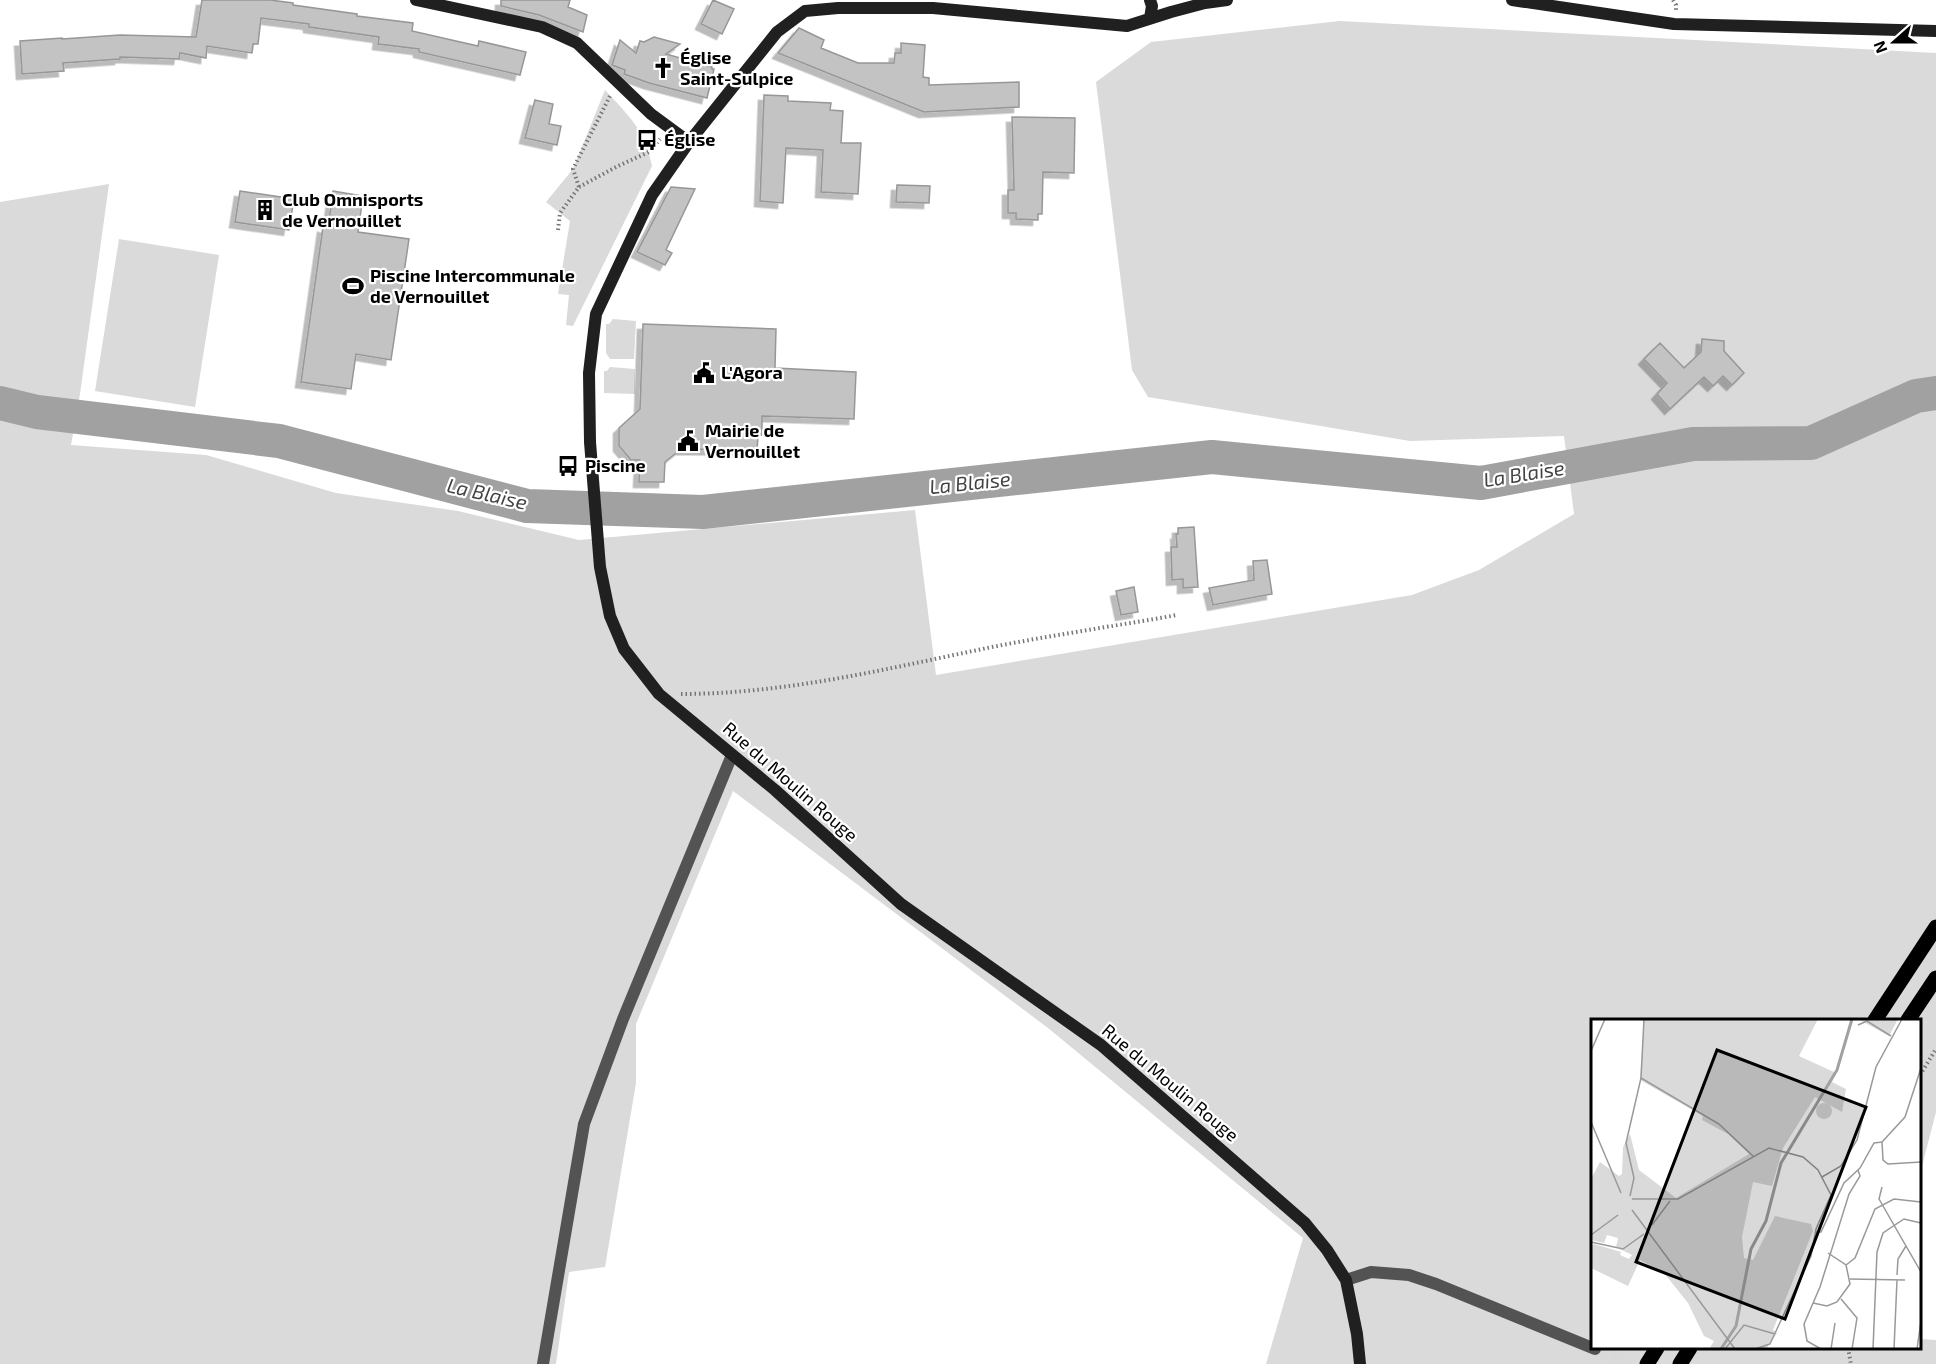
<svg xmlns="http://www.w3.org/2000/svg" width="1936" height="1364" viewBox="0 0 1936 1364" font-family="'Exo 2',sans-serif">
  <defs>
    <filter id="shadow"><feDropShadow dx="-5.5" dy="5.5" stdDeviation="0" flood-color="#0004"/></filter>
  </defs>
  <rect width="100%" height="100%" fill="#fff"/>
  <path fill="#dadada" d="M 1340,21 L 1936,53 L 1936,1112 L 1920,1174 L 1920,1020 L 1592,1020 L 1592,1348 L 1920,1348 L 1920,1339 L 1936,1340 L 1936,1364 L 1266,1364 L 1303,1238 L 1048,1028 L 733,791 L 636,1024 L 636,1083 L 605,1267 L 569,1272 L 556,1364 L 0,1364 L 0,202 L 109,184 L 80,394 L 71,445 L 206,455 L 336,493 L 458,511 L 579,540 L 915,510 L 936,675 L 1412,595 L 1479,570 L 1574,514 L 1564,436 L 1410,441 L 1148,397 L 1132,370 L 1096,82 L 1151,42 Z
    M 605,90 C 629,116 645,130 652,166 L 573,326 L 566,325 L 569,295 L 558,294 L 570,221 L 546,202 L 573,169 Z
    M 119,239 L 219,255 L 195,407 L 95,391 Z
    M 613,319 L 636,321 L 634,359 L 610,359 L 606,353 L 606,324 L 609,324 Z
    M 610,367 L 635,369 L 635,394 L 604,393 L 604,371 L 607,371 Z"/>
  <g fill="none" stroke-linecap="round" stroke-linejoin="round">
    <path stroke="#a1a1a1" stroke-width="34" d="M 0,403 L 37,412 L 279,441 L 527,506 L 703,512 L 1212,457 L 1481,483 L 1693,444 L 1811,443 L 1916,396 L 1936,393"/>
  </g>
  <path fill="#c3c3c3" stroke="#979797" stroke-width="1.5" filter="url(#shadow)" d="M 202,0 L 270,0 L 293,3 L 293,5 L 357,14 L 357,16 L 413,23 L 412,31 L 478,46 L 479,41 L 526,52 L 520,75 L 419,52 L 419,49 L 378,44 L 379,37 L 309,27 L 309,24 L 261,18 L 258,44 L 253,44 L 252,53 L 207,46 L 206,58 L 180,53 L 179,59 L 120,57 L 120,59 L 63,63 L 64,71 L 22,74 L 20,41 L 62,38 L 62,39 L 120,35 L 196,37 Z
    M 501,0 L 570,0 L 568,7 L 587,15 L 583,32 L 539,15 L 501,6 Z
    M 713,0 L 734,9 L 722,34 L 701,24 Z
    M 799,28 L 824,40 L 821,48 L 858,63 L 894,63 L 895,53 L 901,53 L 901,43 L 925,45 L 923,77 L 929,78 L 929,85 L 1019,82 L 1019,107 L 924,112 L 778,53 Z
    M 654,37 L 680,44 L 666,54 L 712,67 L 712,69 L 714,69 L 707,98 L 649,83 L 624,74 L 625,70 L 612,65 L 620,40 L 636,53 L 640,41 L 644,42 Z
    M 764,95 L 788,96 L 788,101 L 831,103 L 830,110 L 843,111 L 841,143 L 861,143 L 858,194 L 821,192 L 823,150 L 786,148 L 783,203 L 760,201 Z
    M 535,100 L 553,104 L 549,124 L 561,126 L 557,145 L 525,138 Z
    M 1012,117 L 1075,118 L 1074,173 L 1043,172 L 1042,214 L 1038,214 L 1038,220 L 1016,219 L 1016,213 L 1008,213 L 1008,190 L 1014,190 Z
    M 897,185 L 930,186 L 929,203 L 896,202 Z
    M 671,187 L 695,189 L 666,250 L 672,253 L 665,265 L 637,252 Z
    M 240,191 L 294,199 L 289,230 L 235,222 Z
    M 333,191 L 363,196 L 358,232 L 409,239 L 391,360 L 356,354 L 351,389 L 301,382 L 323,227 L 328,228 Z
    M 643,324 L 776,329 L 775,368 L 856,372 L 854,419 L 762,416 L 762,435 L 758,436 L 757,450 L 681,449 L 665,462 L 664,482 L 639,482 L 640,460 L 631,460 L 619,446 L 619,428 L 640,409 Z
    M 1702,339 L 1724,341 L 1724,351 L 1744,373 L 1732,385 L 1723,376 L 1713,386 L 1704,377 L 1670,409 L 1657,394 L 1667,383 L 1644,359 L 1660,343 L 1684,368 L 1701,352 Z
    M 1194,527 L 1198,587 L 1183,588 L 1183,579 L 1172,580 L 1171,547 L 1177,547 L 1176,534 L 1178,534 L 1178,528 Z
    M 1267,560 L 1272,594 L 1213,605 L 1209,588 L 1254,580 L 1253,561 Z
    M 1134,587 L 1138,612 L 1121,615 L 1116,591 Z"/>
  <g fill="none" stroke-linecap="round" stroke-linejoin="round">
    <path stroke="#d9d9d9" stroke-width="12" stroke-dasharray="12 6" stroke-linecap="butt" d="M 1595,1349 L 1631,1364"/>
    <path stroke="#757575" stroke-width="4" stroke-dasharray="1.5 3" stroke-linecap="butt" d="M 1673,0 L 1676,5 L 1676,10
      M 579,187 L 618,166 L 649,152 L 660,139
      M 558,230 L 560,213 L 579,187 L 573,169 L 611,94
      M 681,694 C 786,694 890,668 992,647 C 1053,635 1115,626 1177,615
      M 1920,1075 L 1936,1049
      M 1848,1348 L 1851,1364"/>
    <path stroke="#535353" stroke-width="12" d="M 1346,1280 L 1371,1272 L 1409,1275 L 1436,1284 L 1595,1349
      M 543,1364 L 584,1124 L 623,1019 L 732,755"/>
    <path stroke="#202020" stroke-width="12" d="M 416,0 L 542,27 L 577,43 L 651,114 L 689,142
      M 1150,0 L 1152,6 L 1150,18
      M 1227,0 L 1205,3 L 1171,12 L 1127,26 L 933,8 L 838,8 L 805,11 L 777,32 L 689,142 L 652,195 L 596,314 L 589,373 L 590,442 L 600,567 L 610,616 L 624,649 L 659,694 L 775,790 L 901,904 L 1101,1045 L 1305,1223 L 1327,1250 L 1346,1280 L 1357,1334 L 1360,1364
      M 1512,0 L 1674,24 L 1936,31"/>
    <path stroke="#000" stroke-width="15" d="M 1875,1020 L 1936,927
      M 1908,1020 L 1936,978
      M 1647,1364 L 1657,1348
      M 1680,1364 L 1690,1348"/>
  </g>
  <defs>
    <symbol id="church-bare" viewBox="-9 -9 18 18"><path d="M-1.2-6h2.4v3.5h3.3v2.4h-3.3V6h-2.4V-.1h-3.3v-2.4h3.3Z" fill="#000" stroke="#fff" stroke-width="2.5" paint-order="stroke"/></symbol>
    <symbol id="bus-bare" viewBox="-9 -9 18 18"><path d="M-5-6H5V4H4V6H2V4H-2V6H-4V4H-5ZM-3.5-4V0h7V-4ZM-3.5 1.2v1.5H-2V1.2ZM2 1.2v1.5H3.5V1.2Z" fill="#000" stroke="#fff" stroke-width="2.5" paint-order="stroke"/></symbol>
    <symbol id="building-bare" viewBox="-9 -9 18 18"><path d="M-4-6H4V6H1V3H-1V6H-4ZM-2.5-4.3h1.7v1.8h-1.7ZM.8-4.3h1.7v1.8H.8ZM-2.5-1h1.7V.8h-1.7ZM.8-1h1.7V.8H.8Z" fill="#000" stroke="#fff" stroke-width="2.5" paint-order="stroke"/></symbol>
    <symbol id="stadium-bare" viewBox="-9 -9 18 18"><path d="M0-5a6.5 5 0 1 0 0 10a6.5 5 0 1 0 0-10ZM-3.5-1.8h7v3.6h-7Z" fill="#000" stroke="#fff" stroke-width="2.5" paint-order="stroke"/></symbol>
    <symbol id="civic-bare" viewBox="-9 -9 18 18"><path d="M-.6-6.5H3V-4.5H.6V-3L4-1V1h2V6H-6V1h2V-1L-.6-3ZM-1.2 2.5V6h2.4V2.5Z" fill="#000" stroke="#fff" stroke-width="2.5" paint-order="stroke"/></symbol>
  </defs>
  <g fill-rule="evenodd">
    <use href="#church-bare" x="648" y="53" width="30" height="30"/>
    <use href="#bus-bare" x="632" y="125" width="30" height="30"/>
    <use href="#building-bare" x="250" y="195" width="30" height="30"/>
    <use href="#stadium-bare" x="338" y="271" width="30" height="30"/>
    <use href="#civic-bare" x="689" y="358" width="30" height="30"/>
    <use href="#civic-bare" x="673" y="426" width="30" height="30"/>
    <use href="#bus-bare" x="553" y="451" width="30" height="30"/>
  </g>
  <g text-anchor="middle" stroke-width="4.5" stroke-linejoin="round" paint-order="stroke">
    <g font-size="18" font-weight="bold" fill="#000" stroke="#fff" text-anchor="start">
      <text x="680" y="64">Église<tspan x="680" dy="21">Saint-Sulpice</tspan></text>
      <text x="664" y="146">Église</text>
      <text x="282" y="206">Club Omnisports<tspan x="282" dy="21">de Vernouillet</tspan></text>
      <text x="370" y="282">Piscine Intercommunale<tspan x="370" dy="21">de Vernouillet</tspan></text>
      <text x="721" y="379">L'Agora</text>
      <text x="705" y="437">Mairie de<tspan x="705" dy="21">Vernouillet</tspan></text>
      <text x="585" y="472">Piscine</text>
    </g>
    <g font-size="18" fill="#000" stroke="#fff">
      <text transform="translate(790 782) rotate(41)" y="6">Rue du Moulin Rouge</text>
      <text transform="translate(1170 1083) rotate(40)" y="6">Rue du Moulin Rouge</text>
    </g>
    <g font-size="20" font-style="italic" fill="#424242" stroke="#fff">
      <text transform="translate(1524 474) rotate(-9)" y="7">La Blaise</text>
      <text transform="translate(970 483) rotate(-6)" y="7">La Blaise</text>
      <text transform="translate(487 494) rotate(13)" y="7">La Blaise</text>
    </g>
  </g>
  <g transform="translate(1591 1019)">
    <rect width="330" height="330" fill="#fff"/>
    <path d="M 53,0 L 227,0 L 208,37 L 245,54 L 241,63 L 255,70 L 251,93 L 224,78 L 192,129 L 181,167 L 162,163 L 151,218 L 153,239 L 162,241 L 184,197 L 220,205 L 222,212 L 182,311 L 186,314 L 175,330 L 118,330 L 123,322 L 113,317 L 97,284 L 73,254 L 49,241 L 37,267 L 0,249 L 0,227 L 3,225 L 30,233 L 29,236 L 38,240 L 41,236 L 25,228 L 27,219 L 16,216 L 13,224 L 0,221 L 0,160 L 9,143 L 28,157 L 31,155 L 32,128 L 39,115 L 48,151 L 85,179 L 158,135 L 137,115 L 111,101 L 112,97 L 49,61 ZM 267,0 L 307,0 L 298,17 ZM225 92a8 8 0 1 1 16 0a8 8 0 1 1-16 0Z" fill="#dadada"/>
    <path fill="none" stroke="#a1a1a1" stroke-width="3" d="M 130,330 L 145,307 L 160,230 L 175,202 L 190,144 L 246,51 L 261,0"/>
    <path fill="none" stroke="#999" stroke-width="1.5" d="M 267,6 L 276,2 L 300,17M 0,32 L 14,0M 50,59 L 128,105 L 162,137M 0,103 L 30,174M 291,123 L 314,98 L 330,49M 231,158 L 250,147 L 266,121 L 285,48 L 311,0M 291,168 L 288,180 L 330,253M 39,177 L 43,159 L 35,124 L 50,59 L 53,0M 41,180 L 87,180 L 178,129 L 212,138 L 227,151 L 240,176 L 225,210 L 220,237 L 179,325 L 164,330M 41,191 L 144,330M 61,206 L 79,182M 225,213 L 230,213 L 253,164 L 269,149 L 283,124 L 291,123 L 292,141 L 297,145 L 330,143M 0,216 L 27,196M 0,223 L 32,230 L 53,215M 255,246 L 264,239 L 284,190 L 303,180 L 330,183M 306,256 L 307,240 L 315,227M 259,260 L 314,261M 250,280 L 266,299 L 261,330M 222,284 L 236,287 L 246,283 L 259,265 L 255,246 L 237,234M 134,330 L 153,306 L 184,315M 230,330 L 216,322 L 213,305 L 229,268 L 258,175 L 269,157 L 267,151M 240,330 L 244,304M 282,330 L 286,233 L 292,214 L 313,200 L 330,204M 303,330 L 306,261M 326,330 L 330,302"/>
    <path fill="#000" fill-opacity="0.15" stroke="#000" stroke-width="3" d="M 126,31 L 275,88 L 194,300 L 45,243 Z"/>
    <rect width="330" height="330" fill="none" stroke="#000" stroke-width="3"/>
  </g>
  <g transform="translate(1894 42) rotate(249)" stroke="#ffffff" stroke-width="4.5" paint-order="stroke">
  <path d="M0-4.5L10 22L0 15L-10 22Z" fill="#000000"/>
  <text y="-9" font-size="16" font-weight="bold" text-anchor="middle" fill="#000000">N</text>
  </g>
</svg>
